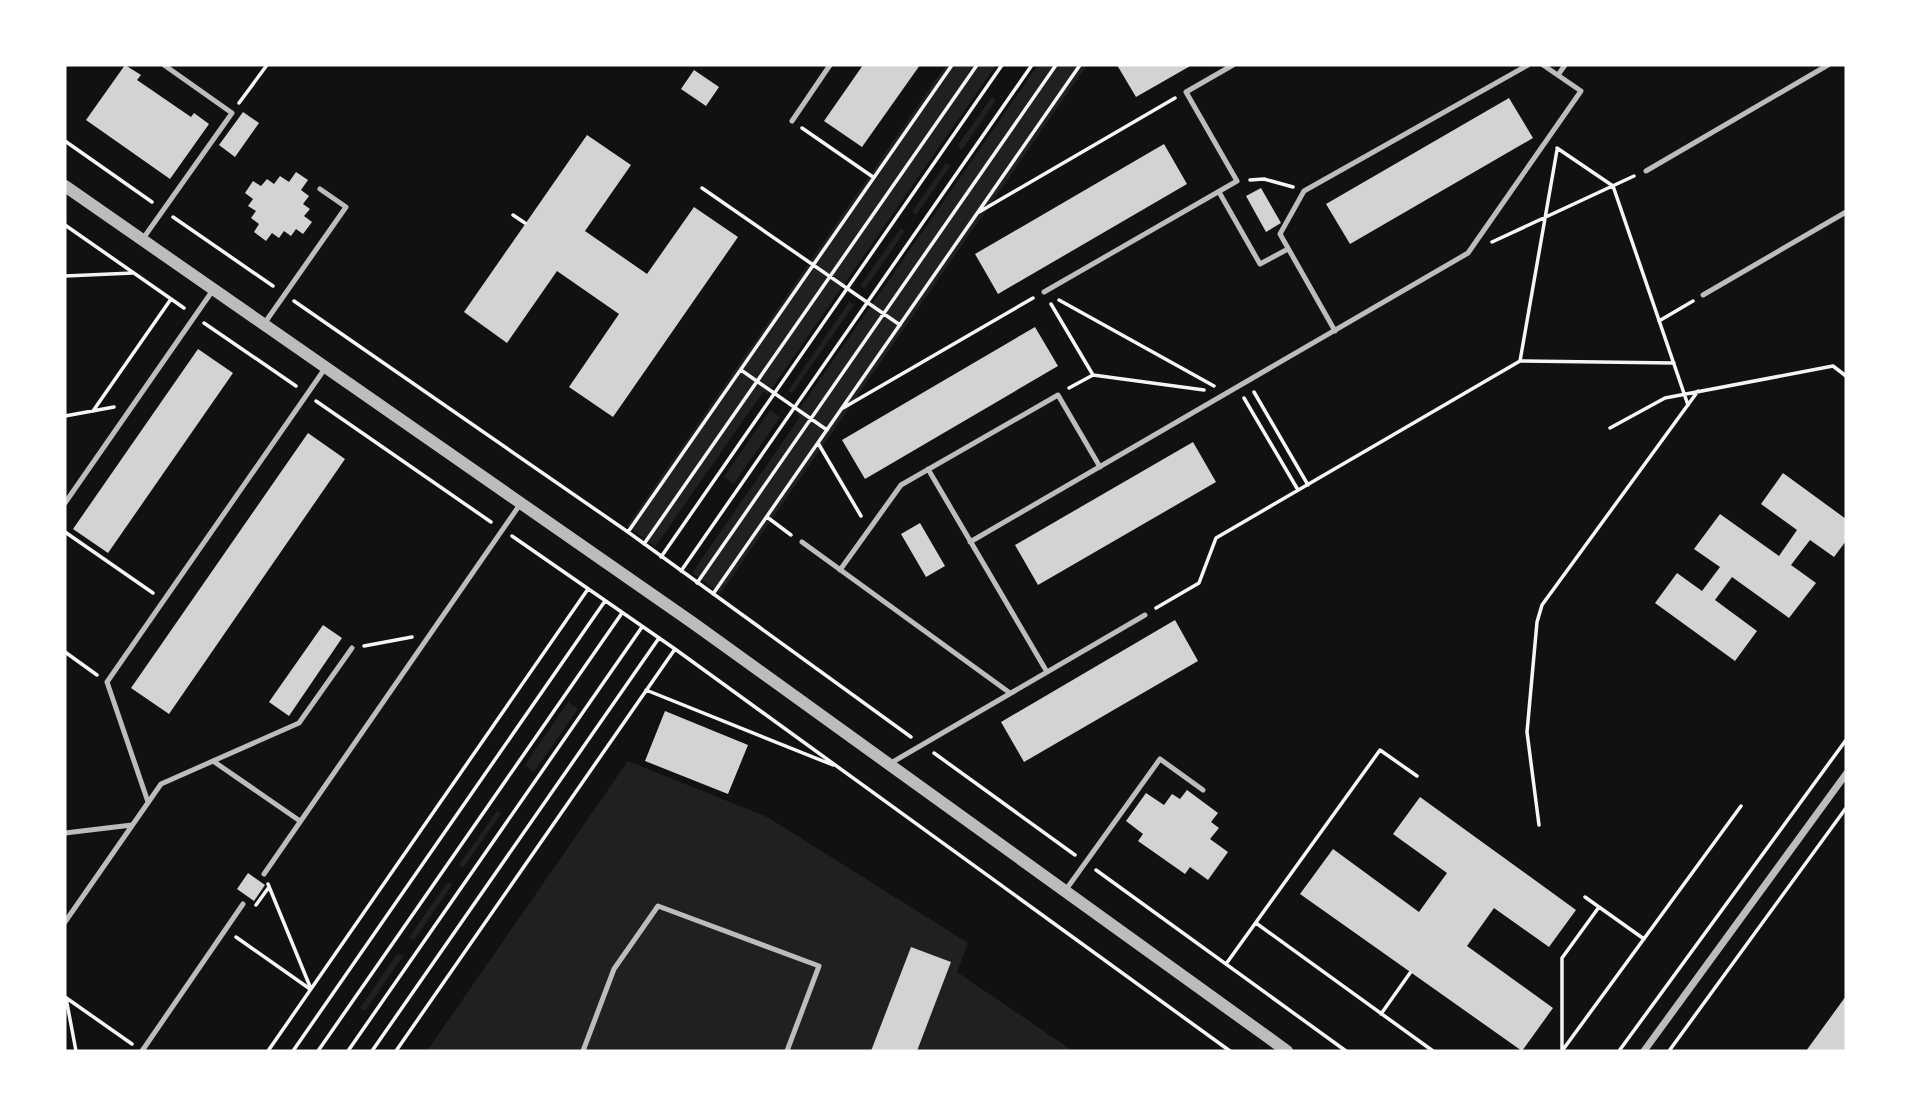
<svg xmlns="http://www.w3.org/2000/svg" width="1911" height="1116" viewBox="0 0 1911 1116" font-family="Raleway,sans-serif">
  <rect width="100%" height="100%" fill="#111"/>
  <path fill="#202020" d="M 946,65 L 996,65 L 768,394 L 763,392 L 655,547 L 627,526 Z
    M 1038,65 L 1087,65 L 720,594 L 692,573 L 800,417 L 796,414 Z
    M 992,97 L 996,100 L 962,150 L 957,146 Z
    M 946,163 L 951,165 L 916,215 L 912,212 Z
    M 901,228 L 905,231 L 865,289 L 860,286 Z
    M 849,302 L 854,305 L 792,393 L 788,391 Z
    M 770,410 L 780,417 L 734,484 L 724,477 Z
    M 568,702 L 578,709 L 534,772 L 525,765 Z
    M 628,761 L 767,817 L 968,943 L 957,972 L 1073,1051 L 427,1051 Z
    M 497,811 L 501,814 L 463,868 L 459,865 Z
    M 448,882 L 452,885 L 414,940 L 409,937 Z
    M 398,953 L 403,956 L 365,1011 L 360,1008 Z"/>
  <path fill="#d3d3d3" d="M 125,65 L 141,75 L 137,80 L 191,117 L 194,113 L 209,124 L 170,179 L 86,120 Z
    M 863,65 L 920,65 L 862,147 L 824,121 Z
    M 1117,65 L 1192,65 L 1136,97 Z
    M 694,70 L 719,87 L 706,106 L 681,89 Z
    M 1509,98 L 1533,138 L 1350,244 L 1326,204 Z
    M 243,112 L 259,123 L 235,157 L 219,145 Z
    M 587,135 L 631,165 L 585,231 L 647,274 L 694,207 L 738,237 L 613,417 L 569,387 L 619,314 L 557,271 L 507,343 L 464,312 Z
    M 1164,144 L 1187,184 L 998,294 L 975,254 Z
    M 296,172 L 308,180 L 301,190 L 309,196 L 303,204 L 310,209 L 304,216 L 312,222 L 303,234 L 296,229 L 291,236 L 284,231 L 279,238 L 272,233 L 266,241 L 254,232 L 259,224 L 251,218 L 256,211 L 248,206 L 253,199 L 245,193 L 253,181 L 261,186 L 267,179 L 274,184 L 280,176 L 289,182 Z
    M 1261,188 L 1281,223 L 1266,232 L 1246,196 Z
    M 1035,327 L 1058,366 L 865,479 L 842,440 Z
    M 198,349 L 233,373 L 108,553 L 73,529 Z
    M 308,433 L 345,459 L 169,714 L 131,688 Z
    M 1193,442 L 1216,482 L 1038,585 L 1015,545 Z
    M 1783,473 L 1846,519 L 1846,541 L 1834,557 L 1810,540 L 1791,565 L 1816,583 L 1789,618 L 1732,577 L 1715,600 L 1757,631 L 1735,661 L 1655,603 L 1677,573 L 1702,591 L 1720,567 L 1694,549 L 1720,514 L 1779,556 L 1797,530 L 1761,504 Z
    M 920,523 L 945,566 L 926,577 L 901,534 Z
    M 1175,620 L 1198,661 L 1024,762 L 1001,722 Z
    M 323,625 L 342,638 L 289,716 L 269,702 Z
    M 665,711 L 748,745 L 728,794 L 645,761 Z
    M 1187,790 L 1218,813 L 1211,822 L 1219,828 L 1210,839 L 1228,852 L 1208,880 L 1190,867 L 1185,874 L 1138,841 L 1143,834 L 1126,821 L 1146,793 L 1164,805 L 1172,794 L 1180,799 Z
    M 1420,797 L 1576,910 L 1549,947 L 1494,908 L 1467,946 L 1553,1008 L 1522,1051 L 1300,894 L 1333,849 L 1419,912 L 1447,873 L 1393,834 Z
    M 248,873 L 265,885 L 254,901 L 237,889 Z
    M 911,947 L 951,962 L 917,1051 L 871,1051 Z
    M 1846,996 L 1846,1051 L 1806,1051 Z"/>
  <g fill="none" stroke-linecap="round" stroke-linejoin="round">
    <path stroke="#f5f5f5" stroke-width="3.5" d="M 239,103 L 267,65
      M 802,128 L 873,177
      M 65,141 L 152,202
      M 1557,148 L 1613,186 L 1688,405
      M 1250,180 L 1264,179 L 1293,187
      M 702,188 L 900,325
      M 979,212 L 1175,98
      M 513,215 L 525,223
      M 173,217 L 273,286
      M 65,225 L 184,308
      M 1492,242 L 1634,176
      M 65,276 L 133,273
      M 1059,300 L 1214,386
      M 294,301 L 628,532 L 911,737
      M 1051,304 L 1093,375
      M 1659,321 L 1693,301
      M 204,323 L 296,386
      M 1520,361 L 1557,150
      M 741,370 L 827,430
      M 1069,388 L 1093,375 L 1204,390
      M 1254,392 L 1308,485
      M 1244,398 L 1298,490
      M 316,401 L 491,522
      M 843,408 L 1033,298
      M 93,411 L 171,299
      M 65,416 L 114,407
      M 1610,428 L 1665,398 L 1833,366 L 1846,376
      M 818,443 L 861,516
      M 767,517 L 791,535
      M 65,532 L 153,593
      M 628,532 L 952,65
      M 512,536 L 675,649 L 1230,1051
      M 644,544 L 977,65
      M 661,557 L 1002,65
      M 681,571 L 1032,65
      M 697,583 L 1056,65
      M 713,594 L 1080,65
      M 1156,608 L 1199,583 L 1216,538 L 1520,361 L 1674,363
      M 364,646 L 412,637
      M 65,652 L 97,675
      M 646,690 L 833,765
      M 934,753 L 1075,855
      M 1539,825 L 1527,732 L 1537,622 L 1542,605 L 1698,391
      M 1096,870 L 1346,1051
      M 268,884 L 311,989
      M 1585,897 L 1644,939
      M 256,905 L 269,887
      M 1256,923 L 1433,1051
      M 236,937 L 310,989
      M 1226,964 L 1380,750 L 1417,776
      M 65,997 L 132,1044
      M 66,998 L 76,1051
      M 1381,1014 L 1410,973
      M 1562,1049 L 1562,958 L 1599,907
      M 268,1051 L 588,589
      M 293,1051 L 605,601
      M 318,1051 L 622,613
      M 348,1051 L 642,627
      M 372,1051 L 659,638
      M 396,1051 L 675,649
      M 1562,1051 L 1741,806
      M 1619,1051 L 1846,740
      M 1669,1051 L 1846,808"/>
    <path stroke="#bcbcbc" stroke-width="5" d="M 1558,75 L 1565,65
      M 792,121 L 830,65
      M 1646,171 L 1828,65
      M 1219,192 L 1260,264 L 1288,249
      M 142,240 L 232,113 L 164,65
      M 1044,292 L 1237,181 L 1186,92 L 1233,65
      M 1703,295 L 1846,212
      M 264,324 L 346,207 L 320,189
      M 1335,331 L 1280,234 L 1304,191 L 1528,65
      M 928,469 L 1047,672
      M 65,503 L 213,290
      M 802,542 L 1010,693
      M 970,542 L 1468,253 L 1581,91 L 1543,65
      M 840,570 L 901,485 L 1058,395 L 1100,467
      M 213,761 L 300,821
      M 891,763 L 1145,615
      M 148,802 L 107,682 L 326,367
      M 65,833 L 132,825
      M 264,874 L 521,503
      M 1065,891 L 1160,759 L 1203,790
      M 65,922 L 161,784 L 299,723 L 352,648
      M 142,1051 L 243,904
      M 583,1051 L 614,969 L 658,906 L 819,966 L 787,1051"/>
    <path stroke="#bcbcbc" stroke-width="7" d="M 1644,1051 L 1846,774"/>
    <path stroke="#bcbcbc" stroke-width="12" d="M 65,186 L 693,623 L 1287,1051"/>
  </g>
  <rect width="1911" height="1116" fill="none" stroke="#ffffff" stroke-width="133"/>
</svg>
